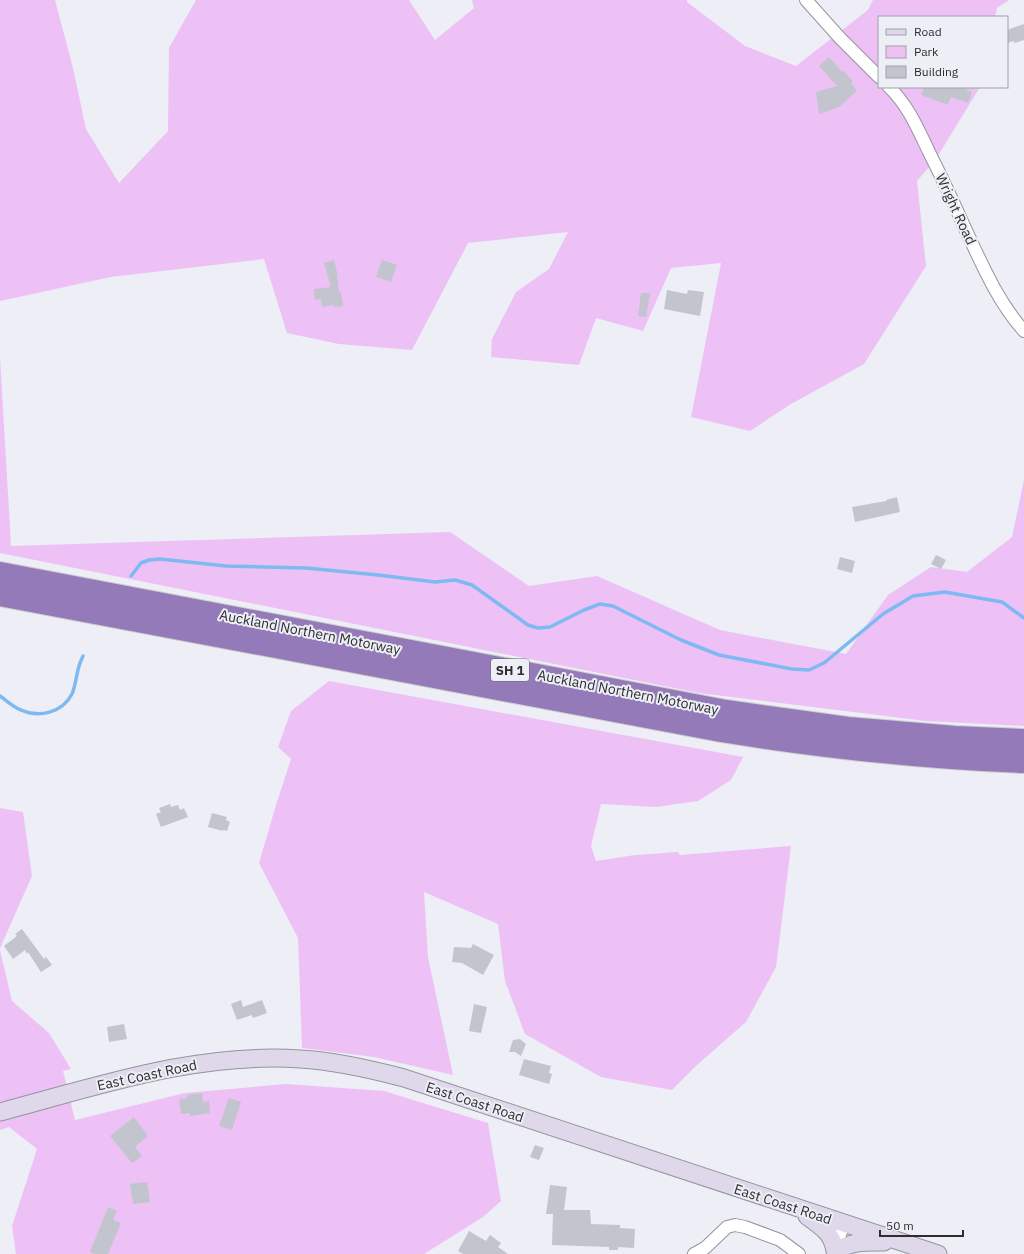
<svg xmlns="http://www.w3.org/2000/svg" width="1024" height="1254" viewBox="0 0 1024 1254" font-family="'IBM Plex Sans',sans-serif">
  <rect width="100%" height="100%" fill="#edeef6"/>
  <path fill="#edc1f6" d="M 0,0 L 55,0 L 73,68 L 86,129 L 119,183 L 168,131 L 169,48 L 196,0 L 409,0 L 435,40 L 474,8 L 472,0 L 687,0 L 687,2 L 745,46 L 796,66 L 868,10 L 873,0 L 1009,0 L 997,8 L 995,17 L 879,17 L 879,87 L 980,87 L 936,159 L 917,181 L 926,266 L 864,364 L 791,404 L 750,431 L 691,417 L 721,263 L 671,268 L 643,331 L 596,318 L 579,365 L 491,357 L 492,339 L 516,292 L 549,269 L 568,232 L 468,243 L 412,350 L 339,344 L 287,333 L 264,259 L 111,277 L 0,301 Z
    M 0,357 L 11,546 L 450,532 L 529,586 L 597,576 L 720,630 L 846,654 L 888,595 L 931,567 L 967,572 L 1012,537 L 1024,480 L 1024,726 L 926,721 L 699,693 L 0,553 Z
    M 329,681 L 743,757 L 731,780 L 698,801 L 656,807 L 601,804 L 591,846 L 596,861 L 635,855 L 678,852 L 680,855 L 791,846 L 776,967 L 746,1022 L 697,1065 L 672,1090 L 601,1077 L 525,1034 L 505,981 L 498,924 L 424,892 L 428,957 L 453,1075 L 374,1057 L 302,1048 L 298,938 L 259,863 L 276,805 L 291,759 L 278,747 L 291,711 Z
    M 0,808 L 23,812 L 32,876 L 0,948 Z
    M 0,950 L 12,1001 L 49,1033 L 71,1069 L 63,1071 L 75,1120 L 185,1093 L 286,1084 L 384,1091 L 488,1123 L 501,1201 L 483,1217 L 424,1254 L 16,1254 L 12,1226 L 37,1149 L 9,1127 L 0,1130 Z"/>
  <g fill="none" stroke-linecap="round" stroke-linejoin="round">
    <path stroke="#7fb9f2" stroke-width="3.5" d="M 131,576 L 141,563 L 149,560 L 160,559 L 226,566 L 306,568 L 378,575 L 435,582 L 455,580 L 472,585 L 528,625 L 538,628 L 550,627 L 584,610 L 600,604 L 613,606 L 681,640 L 719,655 L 792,669 L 809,670 L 824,663 L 883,614 L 913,596 L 945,592 L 1002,602 L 1024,618
      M 0,696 C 7,701 13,707 21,710 C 39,718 62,713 72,694 C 75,687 76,678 78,670 C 79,665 81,660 83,656"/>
  </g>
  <path fill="#c2c5cd" d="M 1024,24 L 1024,40 L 1014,43 L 1014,41 L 1007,43 L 1007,30 Z
    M 829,57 L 842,72 L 844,71 L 853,82 L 851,83 L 857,91 L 839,107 L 819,114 L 816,92 L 837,86 L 819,66 Z
    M 924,87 L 967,87 L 966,89 L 972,92 L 968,103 L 951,97 L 948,105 L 921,95 Z
    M 334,260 L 337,272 L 339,292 L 341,292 L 343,306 L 334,307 L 334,305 L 322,307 L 321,299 L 315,300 L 314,289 L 331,287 L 324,263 Z
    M 382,260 L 397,265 L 391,282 L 376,277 Z
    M 667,290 L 687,294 L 688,290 L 704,292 L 700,316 L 664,309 Z
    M 641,293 L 650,293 L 646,317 L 638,316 Z
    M 897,497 L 900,512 L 855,522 L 852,507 L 886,501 L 886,500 Z
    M 936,555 L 946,560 L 941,569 L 931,564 Z
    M 840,557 L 855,561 L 852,573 L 837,569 Z
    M 170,804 L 171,807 L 178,805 L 180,810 L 184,808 L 188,817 L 161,827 L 156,814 L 161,812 L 159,808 Z
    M 212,813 L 227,817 L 226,820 L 230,822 L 227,831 L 223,830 L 223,831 L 208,827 Z
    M 22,929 L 44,959 L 46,957 L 52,965 L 41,972 L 28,952 L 27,954 L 25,950 L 13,959 L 4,946 L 17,936 L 15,934 Z
    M 473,944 L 494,955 L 483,975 L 462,963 L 452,962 L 454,947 L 471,948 Z
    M 241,1000 L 243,1007 L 262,1000 L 267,1013 L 253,1018 L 252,1015 L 237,1020 L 231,1004 Z
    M 474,1004 L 487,1007 L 481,1033 L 469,1031 Z
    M 124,1024 L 127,1039 L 109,1042 L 107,1027 Z
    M 520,1039 L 526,1044 L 521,1056 L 515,1052 L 509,1052 L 513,1040 Z
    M 524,1059 L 551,1066 L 549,1073 L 552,1074 L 549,1084 L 519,1075 Z
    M 202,1093 L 203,1102 L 209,1101 L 210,1113 L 190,1116 L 190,1113 L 181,1114 L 179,1099 L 187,1098 L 187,1095 Z
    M 229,1098 L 241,1102 L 232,1130 L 219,1126 Z
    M 134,1117 L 148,1136 L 135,1147 L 142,1156 L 132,1163 L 110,1136 Z
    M 535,1145 L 544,1148 L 539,1160 L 530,1157 Z
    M 147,1182 L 150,1202 L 133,1204 L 130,1184 Z
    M 550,1185 L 567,1187 L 564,1210 L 590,1210 L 591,1224 L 620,1225 L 620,1228 L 635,1229 L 634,1248 L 618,1247 L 618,1250 L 609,1250 L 609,1247 L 552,1245 L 553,1214 L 546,1214 Z
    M 108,1207 L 117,1211 L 113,1220 L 121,1223 L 108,1254 L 95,1254 L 90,1252 Z
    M 469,1231 L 486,1241 L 490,1235 L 501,1243 L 498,1247 L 508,1254 L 463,1254 L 458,1251 Z"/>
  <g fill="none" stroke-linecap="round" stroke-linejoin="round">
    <defs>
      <path id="street" d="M 806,0 L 840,38 L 879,77
        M 889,87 C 908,105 918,129 929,152 C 941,176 953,201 964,226 C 981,262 997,301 1024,331
        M 834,1251 L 844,1224
        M 694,1254 L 705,1248 L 727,1227 L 735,1225 L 745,1227 L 780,1240 L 799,1254"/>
      <path id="secondary" d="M 0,1112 C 98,1086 197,1052 300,1059 C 335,1061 370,1069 404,1078 L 938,1254
        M 807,1216 C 821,1227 832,1232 835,1251 C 853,1241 864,1242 884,1242"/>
      <path id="highway" d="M 0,573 L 726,711 L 848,728 L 955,737 L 1024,740
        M 0,595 L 721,731 C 821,747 922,758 1024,762"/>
    </defs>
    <use href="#street" stroke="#94949c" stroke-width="14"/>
    <use href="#secondary" stroke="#94949c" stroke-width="19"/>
    <use href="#highway" stroke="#cdcdcd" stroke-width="24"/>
    <use href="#street" stroke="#fff" stroke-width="12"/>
    <use href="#secondary" stroke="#dfd7ea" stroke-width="17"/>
    <use href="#highway" stroke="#947ab9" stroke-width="22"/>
  </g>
  <g text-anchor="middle" stroke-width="4" stroke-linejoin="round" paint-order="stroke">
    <rect fill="#edeef6" stroke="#67676b" stroke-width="1" x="491" y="659" width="38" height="22" rx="3"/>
    <g font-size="13" font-weight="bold" fill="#2d2d30">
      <text x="510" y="675">SH 1</text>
    </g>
    <g font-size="14" fill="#2d2d30" stroke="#edeef6">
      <text transform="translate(956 209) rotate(65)" y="5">Wright Road</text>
      <text transform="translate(310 632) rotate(11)" y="5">Auckland Northern Motorway</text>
      <text transform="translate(628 692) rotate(11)" y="5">Auckland Northern Motorway</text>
      <text transform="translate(147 1075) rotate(-12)" y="5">East Coast Road</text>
      <text transform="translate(475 1102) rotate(18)" y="5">East Coast Road</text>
      <text transform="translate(783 1204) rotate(18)" y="5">East Coast Road</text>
    </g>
  </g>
  <rect x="878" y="16" width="130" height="72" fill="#edeef6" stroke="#a0a1a7"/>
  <rect x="886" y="29" width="20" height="6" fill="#dfd7ea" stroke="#a0a1a7"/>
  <text x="914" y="36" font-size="12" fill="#2d2d30">Road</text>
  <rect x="886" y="46" width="20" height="12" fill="#edc1f6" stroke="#a0a1a7"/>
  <text x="914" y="56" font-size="12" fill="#2d2d30">Park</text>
  <rect x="886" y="66" width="20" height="12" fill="#c2c5cd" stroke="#a0a1a7"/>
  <text x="914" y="76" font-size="12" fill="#2d2d30">Building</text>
  <path d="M880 1230v6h83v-6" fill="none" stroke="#2d2d30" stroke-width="2"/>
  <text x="886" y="1230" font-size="12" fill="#2d2d30" stroke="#edeef6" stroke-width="3" paint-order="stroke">50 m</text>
</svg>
